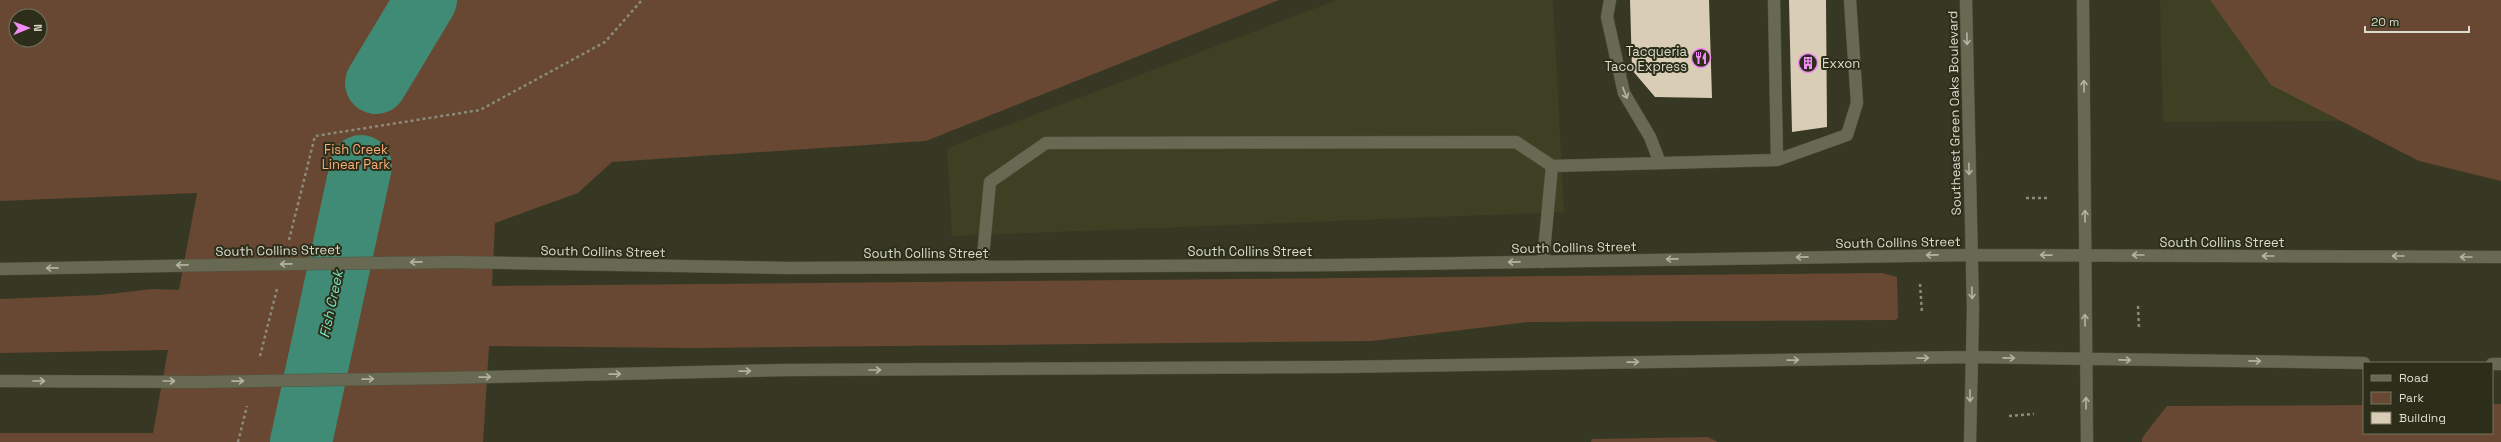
<svg xmlns="http://www.w3.org/2000/svg" width="2501" height="442" viewBox="0 0 2501 442" font-family="'Space Grotesk',sans-serif">
  <rect width="100%" height="100%" fill="#363823"/>
  <path fill="#3d4023" d="M 1337,0 L 1553,0 L 1564,212 L 952,236 L 947,148 Z
    M 2160,0 L 2501,0 L 2501,120 L 2163,122 Z"/>
  <path fill="#684833" fill-rule="evenodd" d="M 0,0 L 1279,0 L 926,141 L 612,162 L 578,193 L 495,223 L 492,286 L 1882,273 L 1897,277 L 1898,318 L 1895,320 L 1528,322 L 1371,341 L 695,348 L 489,346 L 483,442 L 0,442 L 0,433 L 153,433 L 168,350 L 0,353 L 0,299 L 100,295 L 153,289 L 179,290 L 197,193 L 0,201 ZM 16,16 L 40,16 L 40,40 L 16,40 Z
    M 2210,0 L 2501,0 L 2501,181 L 2419,161 L 2271,85 Z
    M 2492,404 L 2501,404 L 2501,442 L 2142,442 L 2142,438 L 2167,406 L 2364,405 L 2364,433 L 2492,433 Z
    M 1708,437 L 1718,442 L 1591,442 L 1592,439 Z"/>
  <g fill="none" stroke-linecap="round" stroke-linejoin="round">
    <path stroke="#408b75" stroke-width="62" d="M 376,83 L 426,0
      M 301,442 L 361,166"/>
  </g>
  <path fill="#dacdb5" d="M 1630,0 L 1709,0 L 1712,98 L 1655,97 L 1632,70 Z
    M 1789,0 L 1826,0 L 1827,127 L 1792,132 Z"/>
  <g fill="none" stroke-linecap="round" stroke-linejoin="round">
    <defs>
      <path id="lane" d="M 1610,0 L 1607,17 L 1624,93 L 1650,137 L 1660,163
        M 1777,160 L 1847,135 L 1857,103 L 1850,0
        M 1543,262 L 1552,166 L 1777,160 L 1774,0
        M 982,267 L 990,182 L 1046,143 L 1516,142 L 1552,166"/>
      <path id="secondary" d="M 1966,0 L 1973,310 L 1970,442
        M 2083,0 L 2087,442
        M 455,262 L 788,268 L 1340,265 L 1971,255 L 2501,257
        M 0,269 L 221,265
        M 2492,364 L 2501,364
        M 446,378 L 787,370 L 1337,367 L 1970,357 L 2364,363
        M 0,381 L 199,382"/>
    </defs>
    <use href="#lane" stroke="#535542" stroke-width="13"/>
    <use href="#secondary" stroke="#535542" stroke-width="13"/>
    <path stroke="#8a8b7a" stroke-width="2.5" stroke-dasharray="3 3" stroke-linecap="butt" d="M 2026,198 L 2050,198
      M 289,240 L 315,136 L 480,110 L 605,42 L 642,0
      M 1920,284 L 1922,313
      M 2138,306 L 2139,329
      M 260,356 L 277,289
      M 2009,416 L 2034,414
      M 238,442 L 247,406"/>
    <use href="#lane" stroke="#676952" stroke-width="12"/>
    <use href="#secondary" stroke="#676952" stroke-width="12"/>
    <defs>
      <path id="secondary-bridge" d="M 221,265 L 455,262
        M 199,382 L 446,378"/>
    </defs>
    <use href="#secondary-bridge" stroke="#535542" stroke-width="13" stroke-linecap="butt"/>
    <use href="#secondary-bridge" stroke="#676952" stroke-width="12"/>
  </g>
  <defs><path id="oneway-shaft" d="M-6 0H5M1.5-3L5.5 0L1.5 3" fill="none" stroke-width="1.6" stroke-linecap="round" stroke-linejoin="round"/></defs>
  <g stroke="#b2b4a3">
    <use href="#oneway-shaft" transform="translate(1967 39) rotate(89)"/>
    <use href="#oneway-shaft" transform="translate(2084 86) rotate(-91)"/>
    <use href="#oneway-shaft" transform="translate(1625 93) rotate(69)"/>
    <use href="#oneway-shaft" transform="translate(1969 169) rotate(89)"/>
    <use href="#oneway-shaft" transform="translate(2085 216) rotate(-90)"/>
    <use href="#oneway-shaft" transform="translate(1932 255) rotate(179)"/>
    <use href="#oneway-shaft" transform="translate(2046 255) rotate(-179)"/>
    <use href="#oneway-shaft" transform="translate(2138 255) rotate(-180)"/>
    <use href="#oneway-shaft" transform="translate(2268 256) rotate(-180)"/>
    <use href="#oneway-shaft" transform="translate(2398 256) rotate(-180)"/>
    <use href="#oneway-shaft" transform="translate(1802 257) rotate(179)"/>
    <use href="#oneway-shaft" transform="translate(2466 257) rotate(180)"/>
    <use href="#oneway-shaft" transform="translate(1672 259) rotate(179)"/>
    <use href="#oneway-shaft" transform="translate(416 262) rotate(179)"/>
    <use href="#oneway-shaft" transform="translate(1514 262) rotate(179)"/>
    <use href="#oneway-shaft" transform="translate(286 264) rotate(179)"/>
    <use href="#oneway-shaft" transform="translate(182 265) rotate(179)"/>
    <use href="#oneway-shaft" transform="translate(52 268) rotate(179)"/>
    <use href="#oneway-shaft" transform="translate(1972 293) rotate(88)"/>
    <use href="#oneway-shaft" transform="translate(2085 320) rotate(-91)"/>
    <use href="#oneway-shaft" transform="translate(1923 358) rotate(-1)"/>
    <use href="#oneway-shaft" transform="translate(2009 358) rotate(1)"/>
    <use href="#oneway-shaft" transform="translate(1793 360) rotate(-1)"/>
    <use href="#oneway-shaft" transform="translate(2125 360) rotate(1)"/>
    <use href="#oneway-shaft" transform="translate(2255 361) rotate(1)"/>
    <use href="#oneway-shaft" transform="translate(1633 362) rotate(-1)"/>
    <use href="#oneway-shaft" transform="translate(875 370)"/>
    <use href="#oneway-shaft" transform="translate(745 371) rotate(-1)"/>
    <use href="#oneway-shaft" transform="translate(615 374) rotate(-1)"/>
    <use href="#oneway-shaft" transform="translate(485 377) rotate(-1)"/>
    <use href="#oneway-shaft" transform="translate(368 379) rotate(-1)"/>
    <use href="#oneway-shaft" transform="translate(39 381)"/>
    <use href="#oneway-shaft" transform="translate(169 381)"/>
    <use href="#oneway-shaft" transform="translate(238 381) rotate(-1)"/>
    <use href="#oneway-shaft" transform="translate(1970 396) rotate(90)"/>
    <use href="#oneway-shaft" transform="translate(2086 403) rotate(-90)"/>
  </g>
  <defs>
    <symbol id="restaurant-ring" viewBox="-11 -11 22 22"><circle r="9.5" fill="#2c2e19" stroke="#f18bf5" stroke-width="1.5"/><path d="M-5-6h1v4h1v-4h1v4h1v-4h1v5L-1.5 .5V6h-2V.5L-5-1ZM5-6V6H3V1.5H1.5Q1.5-4 5-6Z" fill="#f18bf5"/></symbol>
    <symbol id="building-ring" viewBox="-11 -11 22 22"><circle r="9.5" fill="#2c2e19" stroke="#f18bf5" stroke-width="1.5"/><path d="M-4-6H4V6H1V3H-1V6H-4ZM-2.5-4.3h1.7v1.8h-1.7ZM.8-4.3h1.7v1.8H.8ZM-2.5-1h1.7V.8h-1.7ZM.8-1h1.7V.8H.8Z" fill="#f18bf5"/></symbol>
  </defs>
  <g fill-rule="evenodd">
    <use href="#restaurant-ring" x="1690" y="47" width="22" height="22"/>
    <use href="#building-ring" x="1797" y="52" width="22" height="22"/>
  </g>
  <g text-anchor="middle" stroke-width="4" stroke-linejoin="round" paint-order="stroke">
    <g font-size="13" fill="#dbdccf" stroke="#2c2e19" text-anchor="end">
      <text x="1687" y="56">Tacqueria<tspan x="1687" dy="15">Taco Express</tspan></text>
      <text x="1822" y="68" text-anchor="start">Exxon</text>
    </g>
    <g font-size="13" fill="#dbdccf" stroke="#2c2e19">
      <text transform="translate(1954 113) rotate(-91)" y="5">Southeast Green Oaks Boulevard</text>
      <text transform="translate(1898 242) rotate(-1)" y="5">South Collins Street</text>
      <text x="2222" y="247">South Collins Street</text>
      <text transform="translate(1574 247) rotate(-1)" y="5">South Collins Street</text>
      <text transform="translate(278 250) rotate(-1)" y="5">South Collins Street</text>
      <text transform="translate(603 251) rotate(1)" y="5">South Collins Street</text>
      <text x="1250" y="256">South Collins Street</text>
      <text x="926" y="258">South Collins Street</text>
    </g>
    <g font-size="13" fill="#faad7a" stroke="#2c2e19">
      <text x="356" y="154">Fish Creek<tspan x="356" dy="15">Linear Park</tspan></text>
    </g>
    <g font-size="14" font-style="italic" fill="#79e6c5" stroke="#2c2e19">
      <text transform="translate(331 304) rotate(-78)" y="5">Fish Creek</text>
    </g>
  </g>
  <rect x="2363" y="362" width="130" height="72" fill="#2c2e19" stroke="#727462"/>
  <rect x="2371" y="375" width="20" height="6" fill="#676952" stroke="#727462"/>
  <text x="2399" y="382" font-size="12" fill="#dbdccf">Road</text>
  <rect x="2371" y="392" width="20" height="12" fill="#684833" stroke="#727462"/>
  <text x="2399" y="402" font-size="12" fill="#dbdccf">Park</text>
  <rect x="2371" y="412" width="20" height="12" fill="#dacdb5" stroke="#727462"/>
  <text x="2399" y="422" font-size="12" fill="#dbdccf">Building</text>
  <g transform="translate(28 28) rotate(89)"><circle r="19" fill="#2c2e19" stroke="#727462"/>
  <path d="M0-3L7 15L0 10L-7 15Z" fill="#f18bf5"/>
  <text y="-6" font-size="11" font-weight="bold" text-anchor="middle" fill="#dbdccf">N</text>
  </g>
  <path d="M2365 26v6h104v-6" fill="none" stroke="#dbdccf" stroke-width="2"/>
  <text x="2371" y="26" font-size="12" fill="#dbdccf" stroke="#2c2e19" stroke-width="3" paint-order="stroke">20 m</text>
</svg>
